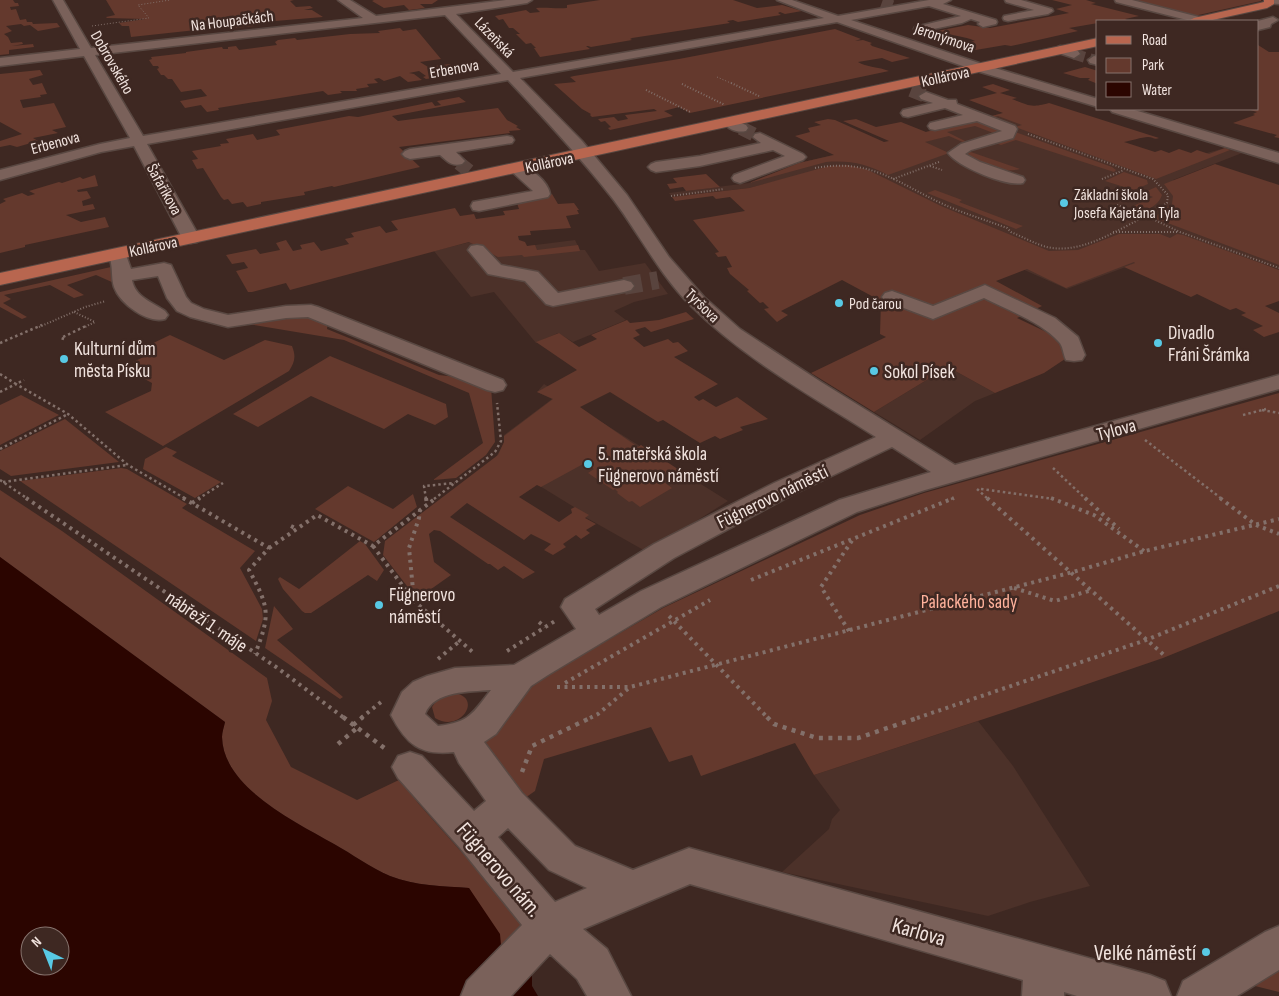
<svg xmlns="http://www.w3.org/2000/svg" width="1279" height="996" viewBox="0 0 1279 996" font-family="'Sofia Sans Condensed',sans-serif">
  <rect width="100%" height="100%" fill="#3e2822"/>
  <path fill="#4c3129" d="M 1004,113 L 1159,173 L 1207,153 L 1225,148 L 1242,153 L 1173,180 L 1279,261 L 1279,270 L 1266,265 L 1147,259 L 1067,289 L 1011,264 L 832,167 L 749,188 L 672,197 L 669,193 L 749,183 L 799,163 L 862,148 L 875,154 L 939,138 L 925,132 Z
    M 575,240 L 580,250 L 585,250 L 599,271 L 645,263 L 668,294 L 634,302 L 614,311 L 626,320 L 573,342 L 558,333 L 536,343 L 494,292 L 471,297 L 434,251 L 470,242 L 487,251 Z
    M 948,367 L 995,393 L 975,401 L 920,440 L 874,412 Z
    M 544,384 L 580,407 L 579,408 L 728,501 L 647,552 L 585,517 L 587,515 L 517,472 L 496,457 L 505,441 L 504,435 L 552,399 L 537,392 Z
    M 978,721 L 1013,766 L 1090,886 L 1030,902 L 988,916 L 782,872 L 829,829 L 832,819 L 840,810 L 814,775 Z"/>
  <path fill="#64392d" d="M 0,0 L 13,0 L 15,3 L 18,3 L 19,6 L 10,7 L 11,10 L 16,9 L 20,20 L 26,19 L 27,22 L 32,22 L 33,24 L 57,23 L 60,27 L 38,31 L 30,25 L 24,26 L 21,24 L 6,26 L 12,31 L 4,34 L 8,37 L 11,43 L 22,42 L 23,44 L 12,46 L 33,44 L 34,47 L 9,50 L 9,54 L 0,55 Z
    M 106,0 L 294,0 L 290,1 L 296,7 L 310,6 L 313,8 L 304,10 L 312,10 L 323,17 L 275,21 L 272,18 L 255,20 L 250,18 L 240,20 L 254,26 L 236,28 L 234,25 L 220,27 L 219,25 L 214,26 L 215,28 L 131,37 L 129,26 L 122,26 L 119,23 L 145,19 L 107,18 L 106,17 L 115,15 Z
    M 374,0 L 438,0 L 432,4 L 420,4 L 425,8 L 409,10 L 404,5 L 384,8 L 372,1 Z
    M 600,0 L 733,0 L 757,8 L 782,5 L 802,11 L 785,14 L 780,12 L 778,13 L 781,15 L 738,22 L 733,20 L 727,21 L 730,23 L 632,38 L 630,39 L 632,40 L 591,47 L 588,46 L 586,46 L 590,49 L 540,57 L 534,48 L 536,48 L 531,43 L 526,44 L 516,34 L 520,34 L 513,28 L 509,28 L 503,19 L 499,20 L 495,16 L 526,10 L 530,13 L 540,12 L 536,8 C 547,7 555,9 567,8 L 567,5 Z
    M 1052,0 L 1086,0 L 1096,3 L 1091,4 L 1139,16 L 1125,19 L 1129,21 L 1098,21 L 1098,23 L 1069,28 L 1078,31 L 1011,46 L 1005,45 L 970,51 L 952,45 L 975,41 C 965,36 951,36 937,31 L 968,25 L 990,28 L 1069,13 L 1056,9 L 1072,5 Z
    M 1132,0 L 1261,0 L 1261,1 L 1194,16 Z
    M 400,28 L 403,31 L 416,29 L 441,59 L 420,62 L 433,70 L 439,68 L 435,66 L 450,64 L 459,72 L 465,73 L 426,79 L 423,77 L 426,76 L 419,71 L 409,73 L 414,74 L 422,80 L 408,82 L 400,76 L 384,81 L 379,78 L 374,79 L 378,83 L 367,84 L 369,87 L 356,89 L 357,91 L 340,91 L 342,93 L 328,95 L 323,91 L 218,108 L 219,110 L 207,112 L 201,105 L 185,108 L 180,101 L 207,96 L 201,89 L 181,92 L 172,79 L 168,79 L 164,75 L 161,75 L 157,69 L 159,68 L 158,66 L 153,66 L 149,60 L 152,59 L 151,57 L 186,53 L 186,52 L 222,47 L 223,49 L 228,49 L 228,47 L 236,46 L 239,50 L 277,45 L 275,42 L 278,40 L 295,38 L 297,40 L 350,34 L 380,33 L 378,31 Z
    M 835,29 L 861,39 L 855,41 L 863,40 L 872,43 L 870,44 L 872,46 L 910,58 L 892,62 L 882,58 L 858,62 C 866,67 879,67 889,71 L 690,113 L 679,107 L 664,111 L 673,116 L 610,130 L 608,128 L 611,127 L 605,121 L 601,122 L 598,119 L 614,117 L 618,121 L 628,119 L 625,115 L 657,111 L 654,109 L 592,117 L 590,115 L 591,114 L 582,109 L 554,84 L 576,82 L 570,77 L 574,76 L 679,59 Z
    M 1258,45 L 1269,52 L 1279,52 L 1279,138 L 1274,137 L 1277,135 L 1233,123 L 1255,115 L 1253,114 L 1257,112 L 1247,109 L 1258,109 Z
    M 1085,67 L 1098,71 L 1098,84 L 1088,80 L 1090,78 L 1080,78 L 1063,73 Z
    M 40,70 L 43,75 L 29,79 L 33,85 L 42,83 L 47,94 L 40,95 L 41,97 L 20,100 L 23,108 L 54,103 L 66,127 L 52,130 L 58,133 L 33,138 L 38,141 L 17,147 L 10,145 L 0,147 L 0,141 L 22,134 L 0,122 L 0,74 Z
    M 993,84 L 1010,90 L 1000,93 L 1017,98 L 1012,99 C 1030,106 1030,108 1049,103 L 1159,138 C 1154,140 1153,137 1148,137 C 1142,137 1130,141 1124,142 L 1155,152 L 1161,150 L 1169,153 L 1179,149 L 1191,153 L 1197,150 L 1209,154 L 1225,148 L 1230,150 L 1156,179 L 1015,127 L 1022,125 L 998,116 L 991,118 L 988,117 L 1003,113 L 969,100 L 997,93 L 982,87 Z
    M 459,97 L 466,102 L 392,116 L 398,121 L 498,108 L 507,120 L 518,126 L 516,127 L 521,130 L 509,131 L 510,133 L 399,147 L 420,167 L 334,187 L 332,186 L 304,192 L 305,195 L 261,202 L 261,204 L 247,207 L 243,202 L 232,204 L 228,199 L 224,200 L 221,197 L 203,168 L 197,169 L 192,160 L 198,159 L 192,151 L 221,146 L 220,144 L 229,143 L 226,139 L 253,134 L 257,140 L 280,135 L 276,130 L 349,116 L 358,117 L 432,102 L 435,106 L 441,105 L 437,101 Z
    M 982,118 L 1007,131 L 996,134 L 975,126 L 947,132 L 971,144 L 959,145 L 965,143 L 949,136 L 925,142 L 949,153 L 888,175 C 867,164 850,160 826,162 L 749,183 L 799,163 L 834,155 L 795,136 L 810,132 L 808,128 L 821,125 L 814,122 L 828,119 L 835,120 L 884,142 L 889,141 L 843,121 L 856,119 L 876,127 L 901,122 L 926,132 Z
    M 1015,132 L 1112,167 L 1116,170 L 1114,172 L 1016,140 L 1001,145 L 992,142 Z
    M 965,150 L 1020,169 C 998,174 982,165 963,156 Z
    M 1215,164 L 1279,185 L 1279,265 L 1157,219 L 1156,216 L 1172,204 L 1173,196 L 1164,184 Z
    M 848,165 L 868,170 L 941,206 L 1049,251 L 1078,250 L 1119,234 L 1160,234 L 1170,238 L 1177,234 L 1183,235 L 1266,265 L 1279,270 L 1279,301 L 1265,306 L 1279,313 L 1279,332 L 1264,337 L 1253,330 L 1263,326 L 1241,315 L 1246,313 L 1236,308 L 1230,310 L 1197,294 L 1191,297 L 1124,267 L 1135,263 L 1134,262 L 1066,288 L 1027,269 L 996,281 L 1042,306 L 1017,318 L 1059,338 L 1083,347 L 1044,373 L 995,393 L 948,367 L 874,412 L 811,373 L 886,337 L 880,334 L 881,301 L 842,280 L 781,311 L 788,315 L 777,322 L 764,309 L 769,308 L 763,302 L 760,303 L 747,291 L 749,290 L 730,274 L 727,268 L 732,267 L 726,256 L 718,257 L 715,253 L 719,252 L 693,220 L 745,211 L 730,197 L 716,199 L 713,196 L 675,201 L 672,197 L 749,188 L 829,166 Z
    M 1124,172 L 1147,180 L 1148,184 L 1134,190 L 1105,181 Z
    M 706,174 L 720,187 L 686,191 L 683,187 L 670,189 L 667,184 L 677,183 L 673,178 Z
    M 95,175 L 98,186 L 77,190 L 78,192 L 87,191 L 91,198 L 82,201 L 83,206 L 93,204 L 95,209 L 66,215 L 81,222 L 105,217 L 109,227 L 25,245 L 25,247 L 0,253 L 0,204 L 6,201 L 3,199 L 22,193 L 28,196 L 35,194 L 29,191 L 59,182 L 62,183 L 80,177 L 83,179 Z
    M 1156,187 L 1162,195 C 1159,204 1152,207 1144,212 L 1131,207 L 1153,197 L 1143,193 Z
    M 935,190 L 962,200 L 959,202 L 1023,226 L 1016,229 L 927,193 Z
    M 552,194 L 558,204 L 574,203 L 579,210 L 577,210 L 579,214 L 566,216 L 571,228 L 530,231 L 531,235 L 518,236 L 519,240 L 525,242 L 527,246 L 535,245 L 537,250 L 578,245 L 580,251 L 524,257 L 522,255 L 498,257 L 469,242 L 290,290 L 286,283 L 252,292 L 248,292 L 236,271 L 248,268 L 244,262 L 232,264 L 226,255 L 256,249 L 260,254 L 280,250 L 276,243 L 286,240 L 293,251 L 302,249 L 300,245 L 314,242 L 321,251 L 349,244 L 345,239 L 354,237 L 351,233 L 380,226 L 386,233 L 398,230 L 391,221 L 455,208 L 460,216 L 474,214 L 476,219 L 505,215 L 503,211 L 519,209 L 517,203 Z
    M 111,267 L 115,279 L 114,283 L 96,275 L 67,285 L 84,295 L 74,298 L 50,285 L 4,295 L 11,299 L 3,303 L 27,317 L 22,319 L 0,307 L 0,292 Z
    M 686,312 L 694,319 L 651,332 L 645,327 L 635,330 L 640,335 L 633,338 L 644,347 L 668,339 L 673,343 L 678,342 L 688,351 L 674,357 L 718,384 L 694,397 L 699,401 L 703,399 L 716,407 L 737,397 L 768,419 L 740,427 L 743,430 L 720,439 L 715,436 L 700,443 L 663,420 L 658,422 L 610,392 L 580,407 L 638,447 L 641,445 L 690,477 L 683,481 L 675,476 L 664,482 L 672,488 L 640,507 L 632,501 L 629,502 L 617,493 L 618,492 L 615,489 L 613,490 L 588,473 L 594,469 L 585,463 L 541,487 L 537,485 L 519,497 L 559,522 L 572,513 L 571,509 L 575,507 L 589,515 L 585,518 L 596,524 L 586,530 L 590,533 L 581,539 L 576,535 L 563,544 L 566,547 L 553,555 L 544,550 L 551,544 L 531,534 L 524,540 L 467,503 L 450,517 L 535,572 L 523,579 L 504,566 L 498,570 L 490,564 L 488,564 L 440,531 L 434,530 L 429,534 L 434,562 L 451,575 L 417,599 L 383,555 L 385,541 L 498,455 L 504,442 L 504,436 L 553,399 L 537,392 L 577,370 L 536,342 L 559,333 L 579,347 L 597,339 L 591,335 L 627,320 L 630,323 L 659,320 Z
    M 296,316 L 328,321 L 327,329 L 439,375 L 474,379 L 491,387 L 495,442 L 486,455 L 456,478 L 433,480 L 483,443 L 469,393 L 344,340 L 248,324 Z
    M 170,335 L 224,360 L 265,340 L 292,346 C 296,356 295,362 289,371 L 163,446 L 105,412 L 151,391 L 152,383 L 139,376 L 148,370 L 133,362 L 152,353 L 143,348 Z
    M 330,356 L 446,404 L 448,417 L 435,425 L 408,414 L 384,429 L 311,396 L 258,427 L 233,414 Z
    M 1279,393 L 1279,611 L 1163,658 L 1026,705 L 814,775 L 795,743 L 701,776 L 692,755 L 669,762 L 651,727 L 544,759 L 535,791 L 522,800 L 483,754 L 484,741 L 517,699 L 543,678 L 663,608 L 860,515 L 924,493 Z
    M 21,395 L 59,415 L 0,445 L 0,405 Z
    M 65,419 L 119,462 L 11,476 L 0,469 L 0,451 Z
    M 166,447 L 177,452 L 172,456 L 221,482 L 195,498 L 143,469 L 145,459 Z
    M 121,468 L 127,469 L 187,504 L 182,508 L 255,551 L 240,568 L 262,609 L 263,619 L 256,641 L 20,481 Z
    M 348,486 L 393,509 L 413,494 L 417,507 L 374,542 L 315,509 Z
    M 0,490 L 62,531 L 267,678 L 272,701 L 266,720 L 291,767 L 357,800 L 401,779 L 418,803 L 528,927 L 508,950 L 501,945 L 469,888 C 443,886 415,886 390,876 C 371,868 352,854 334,844 C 296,822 223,788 222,737 C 222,732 224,727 225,722 L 0,557 Z
    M 360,541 L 365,544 L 384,570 L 377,581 L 368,575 L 311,613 L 305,613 L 302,611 L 283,589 L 278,579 L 280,577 L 299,589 Z
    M 274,606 L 293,629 L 277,640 L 343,697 L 340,699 L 265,648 Z
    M 453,693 C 484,696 461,734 435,718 L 432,707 L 439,697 Z
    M 1279,969 L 1279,992 L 1255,986 L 1255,980 Z"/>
  <path fill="#2b0500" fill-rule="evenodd" d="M 0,557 L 225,722 C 224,727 222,732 222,737 C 223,788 296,822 334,844 C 352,854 371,868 390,876 C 415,886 443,886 469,888 L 500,934 L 501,945 L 532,968 L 532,986 L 538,996 L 0,996 ZM 30,936 L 60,936 L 60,966 L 30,966 Z"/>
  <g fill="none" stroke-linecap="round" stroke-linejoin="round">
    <path stroke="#59443e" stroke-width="11" stroke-dasharray="11 5.5" stroke-linecap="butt" d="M 882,2 L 893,6
      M 1074,54 L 1094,60"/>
    <path stroke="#59443e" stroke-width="14" stroke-dasharray="14 8" stroke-linecap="butt" d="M 911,90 L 926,96
      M 741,128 L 755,135
      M 459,163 L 469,171"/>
    <path stroke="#59443e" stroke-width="18" stroke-dasharray="18 9" stroke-linecap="butt" d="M 624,286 L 658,280"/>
    <defs>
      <path id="minor" d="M 53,0 L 63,0 L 91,48 L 363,18 L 338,0 L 350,0 L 376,16 L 506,0 L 532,0 L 527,3 L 456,14 L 513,72 L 824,18 L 777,0 L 792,0 L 838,16 L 929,0 L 951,0 L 943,4 L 996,20 L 997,22 L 996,24 L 983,27 L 978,24 L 980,22 L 971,19 L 962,23 L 919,32 L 915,31 L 914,29 L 915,27 L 961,16 L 929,6 L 851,20 L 985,65 L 1098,99 L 1098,107 L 977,71 L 837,22 L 520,78 L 582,141 L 627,195 L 669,257 L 704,297 L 740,329 L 821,382 L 955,465 L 1279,375 L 1279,389 L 925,490 L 857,512 L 661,607 L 548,675 L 531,686 L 496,734 L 484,742 L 522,793 L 575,846 L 633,870 L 689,848 L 1150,975 L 1165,981 L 1171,996 L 1077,996 L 1064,992 L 1064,996 L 1022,996 L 1023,980 L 690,884 L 583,929 L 607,949 L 631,996 L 587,996 L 577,979 L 550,954 L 511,996 L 461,996 L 467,981 L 522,925 L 460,848 L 398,778 L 392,767 L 398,756 L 410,752 L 422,756 L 474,811 L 486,801 L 459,763 L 454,752 C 420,756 406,744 391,715 L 402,692 L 413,682 L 427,676 L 455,668 L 514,665 L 576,629 L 561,607 L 565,599 L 654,544 L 774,483 L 876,437 C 813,397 743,358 691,306 C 659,274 640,235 613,199 C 580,157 545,119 508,80 L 147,144 L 200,238 L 197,242 L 191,243 L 185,242 L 182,238 L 134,146 L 101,152 L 0,180 L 0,170 L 100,144 L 130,138 L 84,56 L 0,66 L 0,58 L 80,49 ZM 445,15 L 501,74 L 143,136 L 95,55 ZM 892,447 L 931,472 L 839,500 L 641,591 L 599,615 L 595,609 L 674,558 L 792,495 ZM 491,690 C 472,714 470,722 438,726 L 425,714 C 434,690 470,692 491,690 ZM 508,828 L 549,870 L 587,888 L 555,902 L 498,837 Z
        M 1005,0 L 1021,0 L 1052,9 L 1053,11 L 1048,14 L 1008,21 L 1004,20 L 1003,18 L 1004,16 L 1034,10 L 1006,2 Z
        M 1115,0 L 1132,0 L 1203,18 L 1204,20 L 1191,21 L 1116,2 Z
        M 1266,0 L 1279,0 L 1279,4 L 1266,3 Z
        M 1273,17 L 1278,20 L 1271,24 L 1270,27 L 1258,30 L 1258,21 Z
        M 1060,46 L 1078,51 L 1080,54 L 1074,58 L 1056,52 L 1054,50 L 1056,48 Z
        M 1094,56 L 1098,57 L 1098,65 L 1090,63 L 1088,60 Z
        M 926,92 L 948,100 L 956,100 L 957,104 L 1015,126 L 1017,129 L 1013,138 L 971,150 L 965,154 L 980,162 L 1023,177 L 1025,180 L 1023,183 C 1007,187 958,167 948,153 L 961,144 L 1002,131 L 977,121 L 935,130 L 930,129 L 928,126 L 930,123 L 963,115 L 945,108 L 908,117 L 903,116 L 901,113 L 903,110 L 933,103 L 921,99 L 919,96 Z
        M 1110,109 L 1131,109 L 1279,153 L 1279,163 L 1112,112 Z
        M 731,119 L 746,125 L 748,128 L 746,131 C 738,133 729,130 724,123 L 726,120 Z
        M 760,133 L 803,154 L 806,157 L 803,160 L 740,183 L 734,181 L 732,178 L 734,175 L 785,156 L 773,150 L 700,166 L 656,172 L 651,170 L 648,167 L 651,164 L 656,162 L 700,156 L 761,143 L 753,137 L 755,134 Z
        M 507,136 L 512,137 L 514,140 L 512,143 L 456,152 L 465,161 L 462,164 C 452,167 447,161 440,155 L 410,159 L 405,157 L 402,154 L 405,151 L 410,149 Z
        M 517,164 C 530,167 548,181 550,194 L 548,197 L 479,211 L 473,210 L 471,206 L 473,202 L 533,191 L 509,169 L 512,166 Z
        M 477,245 L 483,246 L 501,265 L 538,272 L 558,293 L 624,280 L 631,282 L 634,286 L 631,290 L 624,292 L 553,306 L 546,304 L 525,281 L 488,274 L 468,250 L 471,246 Z
        M 119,253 L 126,255 L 131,269 L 164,263 L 171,265 L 186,297 L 191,303 L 204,309 L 228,315 L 286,306 L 311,305 L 318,307 L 503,380 L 506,385 L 503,390 L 495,392 L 487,390 L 308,317 L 286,318 L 228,327 L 190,317 L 177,311 L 167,298 L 158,276 L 132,280 C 135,297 152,302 165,311 L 168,315 L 165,319 C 148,324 120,304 114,287 C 111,278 113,268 110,259 L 112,255 Z
        M 985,285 L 1055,318 L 1078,337 L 1085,355 L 1082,360 L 1074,361 L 1066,360 C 1063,354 1063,346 1059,342 C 1040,321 1009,311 984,298 L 933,319 L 885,301 L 882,297 L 885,293 L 892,291 L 933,306 Z
        M 1279,926 L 1279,970 L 1237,996 L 1177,996 L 1183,981 L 1265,932 Z"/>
      <path id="major" d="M 1264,0 L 1274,0 L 1274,4 L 1267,8 L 1208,21 L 1188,21 L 1194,18 L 1260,3 L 1264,2 Z
        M 1098,38 L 1098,46 L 0,285 L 0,273 Z"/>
    </defs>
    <use href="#minor" stroke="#594842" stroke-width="3"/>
    <use href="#major" stroke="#594842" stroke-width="2"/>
    <path stroke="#83706a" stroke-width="1" stroke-dasharray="1 2" stroke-linecap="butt" d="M 92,26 L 149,18 L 138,5 L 170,0
      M 717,77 L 733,84"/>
    <path stroke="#83706a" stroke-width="2" stroke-dasharray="1 2" stroke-linecap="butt" d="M 731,83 L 759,96
      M 682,84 L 725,105
      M 646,90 L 690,112
      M 1028,134 L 1153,179 L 1168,195 L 1167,203 L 1146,216 L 1180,232 L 1279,268
      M 930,166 L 942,170
      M 815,168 C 872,158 897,183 945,205 C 965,214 986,220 1007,228 L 1011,232 C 1023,237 1035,244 1047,247 C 1081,255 1117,230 1146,216
      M 893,179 L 939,162
      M 1102,179 L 1124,170
      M 671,196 L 724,189
      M 1117,205 L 1146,215
      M 1110,209 L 1138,219
      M 1113,232 L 1177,232
      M 74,312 L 95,322 L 85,327
      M 39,327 L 85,307 L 106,301"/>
    <path stroke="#83706a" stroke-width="2.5" stroke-dasharray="2.5 3" stroke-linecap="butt" d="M 64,339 L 61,338 L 88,325
      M 0,343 L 42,325
      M 0,374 L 16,384 L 24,380
      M 0,392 L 16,384 L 68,414 L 128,465 L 186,499
      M 1262,410 L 1279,413
      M 1243,415 L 1266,409
      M 1145,440 L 1222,499
      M 0,449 L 68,414
      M 1053,468 L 1086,499
      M 0,480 L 28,499
      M 3,482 L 127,465
      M 977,489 L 988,499
      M 981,489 L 1054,499
      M 198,499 L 223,483
      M 426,499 L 424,486 L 455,483
      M 434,499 L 495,452 L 501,441 L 497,403
      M 951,499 L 956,497"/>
    <path stroke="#83706a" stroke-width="4" stroke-dasharray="3 4.5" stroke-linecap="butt" d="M 26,498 L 279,669 L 344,718
      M 183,498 L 269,548 L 249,570 C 269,607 271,614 255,654
      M 426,498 L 427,505
      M 987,498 L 1165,656
      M 1051,498 L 1094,515 L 1144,551
      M 1085,498 L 1119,529
      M 1220,498 L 1256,525 L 1279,534
      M 192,503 L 200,498
      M 291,526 L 297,529
      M 373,546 L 414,601 L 475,654
      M 269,548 L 317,515 L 373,546 L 436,498
      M 751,580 L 954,498
      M 1014,588 L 1055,601 L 1092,590
      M 414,600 L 409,548 L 419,518 L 420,510
      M 669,616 L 768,718
      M 539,622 L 545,627
      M 849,631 L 821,587 L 853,539
      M 507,651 L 555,621
      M 438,659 L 461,640
      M 565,683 L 710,600
      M 557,687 L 630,687 L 1073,572 L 1145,551 L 1279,519
      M 361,718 L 381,702
      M 590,718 L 598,714 L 629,688
      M 917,718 L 1146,640 L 1279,586"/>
    <path stroke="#83706a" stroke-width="4.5" stroke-dasharray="4 5.5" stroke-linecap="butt" d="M 343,717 L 387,750
      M 767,717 L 774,724 L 817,738 L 858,738 L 920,717
      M 353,725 L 363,717
      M 338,744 L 357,728
      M 522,772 L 532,746 L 592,717"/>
    <use href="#minor" fill="#7a615a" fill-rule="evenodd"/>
    <use href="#major" fill="#b8664f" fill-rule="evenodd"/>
  </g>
  <g fill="#58c9e4" stroke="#3e2822" stroke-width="2">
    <circle cx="1064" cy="203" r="5"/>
    <circle cx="839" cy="303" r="5"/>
    <circle cx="1158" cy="343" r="5"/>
    <circle cx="64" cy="359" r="5"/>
    <circle cx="874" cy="371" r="5"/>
    <circle cx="588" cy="464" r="5"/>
    <circle cx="379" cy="605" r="5"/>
    <circle cx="1206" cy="952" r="5"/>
  </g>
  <g text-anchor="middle" stroke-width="5" stroke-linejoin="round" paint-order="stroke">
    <g font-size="16" fill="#f1e3de" stroke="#3e2822">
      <text transform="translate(232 20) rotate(-7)" y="6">Na Houpačkách</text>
      <text transform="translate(495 37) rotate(46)" y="6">Lázeňská</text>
      <text transform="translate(945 37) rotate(19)" y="6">Jeronýmova</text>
      <text transform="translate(113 62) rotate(60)" y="6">Dobrovského</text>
      <text transform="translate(454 68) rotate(-10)" y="6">Erbenova</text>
      <text transform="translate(945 76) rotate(-12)" y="6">Kollárova</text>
      <text transform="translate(55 142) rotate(-15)" y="6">Erbenova</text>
      <text transform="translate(549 162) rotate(-12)" y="6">Kollárova</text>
      <text transform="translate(165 189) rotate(61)" y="6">Šafaříkova</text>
      <text transform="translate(153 246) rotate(-12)" y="6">Kollárova</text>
      <text transform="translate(703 305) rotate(44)" y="6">Tyršova</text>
    </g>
    <g font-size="16" fill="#f1e3de" stroke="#3e2822" text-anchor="start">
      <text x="1074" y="200">Základní škola<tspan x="1074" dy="18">Josefa Kajetána Tyla</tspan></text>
      <text x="849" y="309">Pod čarou</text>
    </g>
    <g font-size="19" fill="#f1e3de" stroke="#3e2822" text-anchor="start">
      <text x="1168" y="339">Divadlo<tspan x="1168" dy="22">Fráni Šrámka</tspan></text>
      <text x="74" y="355">Kulturní dům<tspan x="74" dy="22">města Písku</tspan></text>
      <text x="884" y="378">Sokol Písek</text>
      <text x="598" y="460">5. mateřská škola<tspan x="598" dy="22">Fügnerovo náměstí</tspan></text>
      <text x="389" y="601">Fügnerovo<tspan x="389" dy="22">náměstí</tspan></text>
    </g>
    <g font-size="19" fill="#f1e3de" stroke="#3e2822">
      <text transform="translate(1116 429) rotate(-15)" y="7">Tylova</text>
      <text transform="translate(772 496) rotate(-26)" y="7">Fügnerovo náměstí</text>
      <text transform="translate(207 621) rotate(34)" y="7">nábřeží 1. máje</text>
    </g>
    <g font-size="19" fill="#ffb29c" stroke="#3e2822">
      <text x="969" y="608">Palackého sady</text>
    </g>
    <g font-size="22" fill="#f1e3de" stroke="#3e2822">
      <text transform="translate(500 869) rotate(49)" y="8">Fügnerovo nám.</text>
      <text transform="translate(919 931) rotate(16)" y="8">Karlova</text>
    </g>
    <g font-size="22" fill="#f1e3de" stroke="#3e2822" text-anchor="end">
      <text x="1196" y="960">Velké náměstí</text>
    </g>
  </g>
  <rect x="1096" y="20" width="162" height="90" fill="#3e2822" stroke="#86736d"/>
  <rect x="1106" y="36" width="25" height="8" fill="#b8664f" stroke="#86736d"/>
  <text x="1142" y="45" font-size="15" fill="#f1e3de">Road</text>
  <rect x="1106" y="58" width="25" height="15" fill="#64392d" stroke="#86736d"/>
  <text x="1142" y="70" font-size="15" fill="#f1e3de">Park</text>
  <rect x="1106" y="82" width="25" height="15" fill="#2b0500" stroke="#86736d"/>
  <text x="1142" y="95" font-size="15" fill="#f1e3de">Water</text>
  <g transform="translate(45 951) rotate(317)"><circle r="24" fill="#3e2822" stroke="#86736d"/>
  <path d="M0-4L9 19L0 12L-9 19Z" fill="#58c9e4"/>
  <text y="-8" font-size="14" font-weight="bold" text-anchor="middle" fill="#f1e3de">N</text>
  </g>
</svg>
